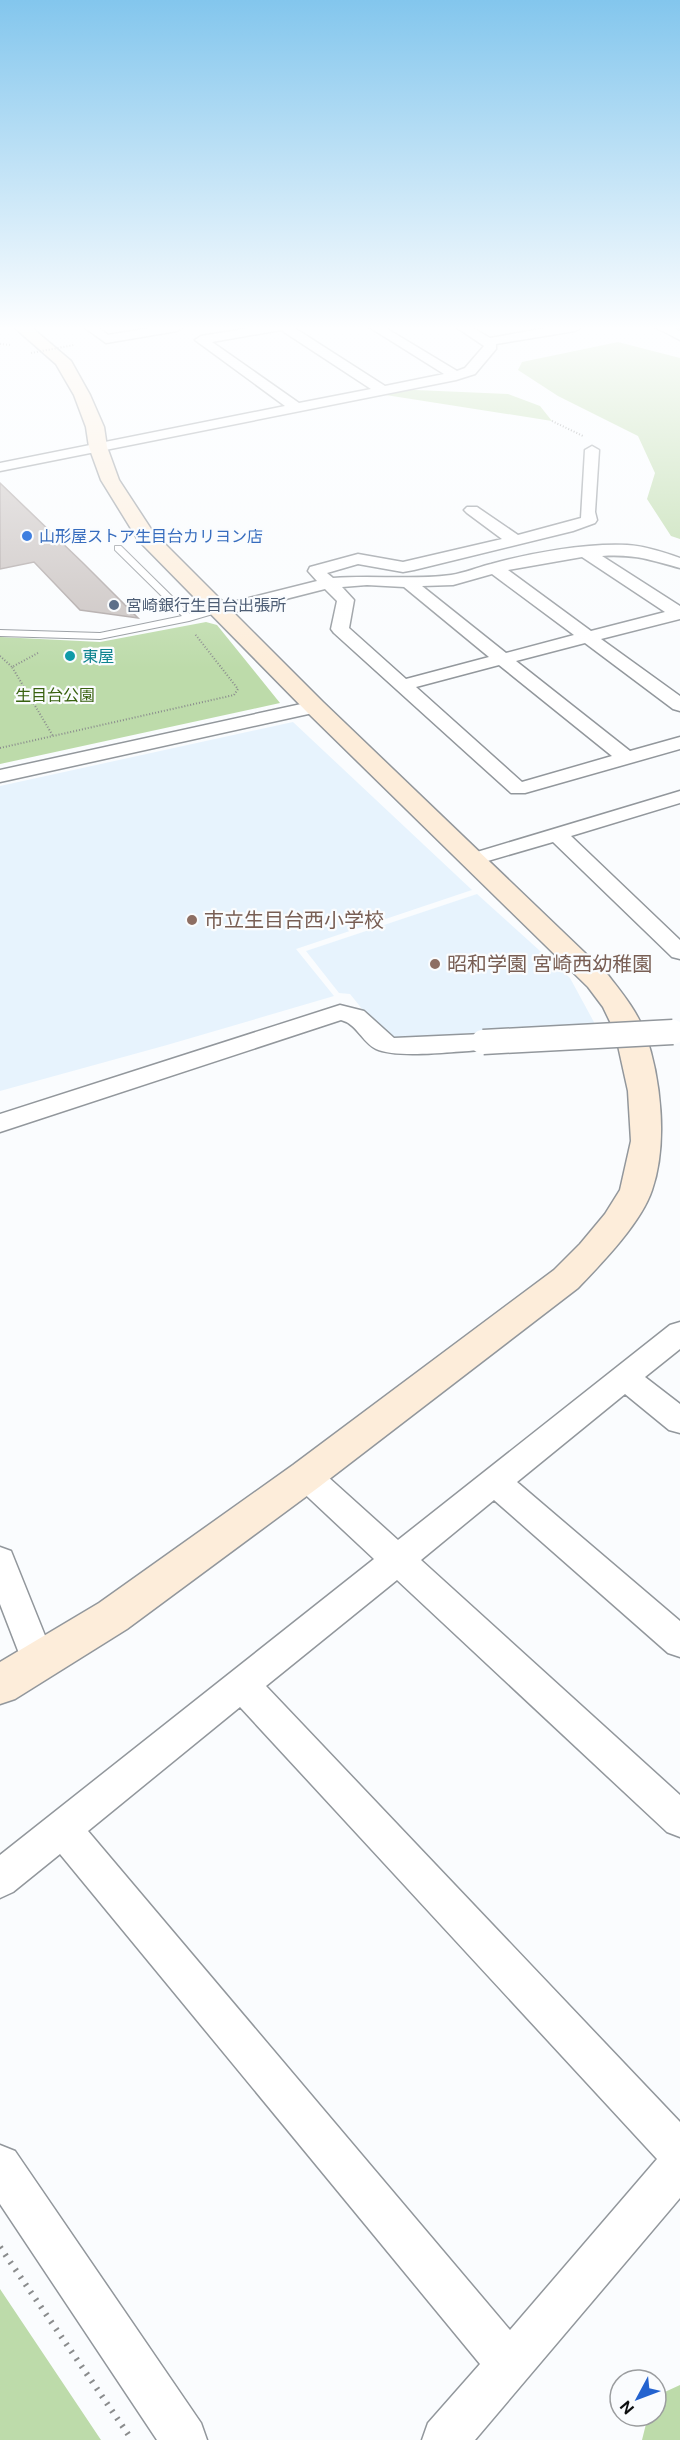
<svg xmlns="http://www.w3.org/2000/svg" width="680" height="2440" viewBox="0 0 680 2440" font-family="'DM Sans','Noto Sans JP',sans-serif">
  <rect width="100%" height="100%" fill="#fafcfe"/>
  <path fill="#e7f3fd" d="M 293,722 L 472,890 L 296,949 L 334,996 L 167,1045 L 0,1091 L 0,786 Z
    M 477,894 L 570,978 L 595,1024 L 390,1039 L 384,1036 L 350,994 L 339,993 L 306,951 Z"/>
  <path fill="#bddbaa" d="M 618,342 L 680,358 L 680,539 L 671,536 L 647,499 L 655,473 L 638,436 L 558,396 L 518,370 L 522,362 Z
    M 392,389 L 508,394 L 540,406 L 552,421 L 373,393 Z
    M 206,622 L 217,625 L 280,703 L 0,764 L 0,637 L 100,642 Z
    M 0,2289 L 101,2440 L 0,2440 Z
    M 680,2385 L 680,2440 L 642,2440 L 648,2416 L 656,2416 L 656,2396 Z"/>
  <path fill="#cac3c1" stroke="#ada5a4" stroke-width="1.5" d="M 0,483 L 83,563 L 138,618 L 80,610 L 34,562 L 0,569 Z"/>
  <g fill="none" stroke-linecap="round" stroke-linejoin="round">
    <defs>
      <path id="lane" d="M 115,546 L 121,546 L 190,614 L 219,608 L 223,611 L 189,621 L 100,639 L 0,636 L 0,630 L 100,633 L 182,616 L 115,550 Z"/>
      <path id="street" d="M 84,327 L 98,327 L 108,335 L 155,327 L 183,327 L 177,331 L 106,343 Z
        M 256,327 L 293,327 L 385,386 L 444,374 L 369,327 L 384,327 L 457,371 L 465,368 L 484,346 L 456,327 L 471,327 L 490,338 L 553,327 L 581,327 L 575,331 L 496,344 L 496,349 L 475,374 L 456,380 L 0,471 L 0,463 L 285,406 L 195,340 L 201,336 ZM 281,330 L 371,389 L 299,403 L 212,342 Z
        M 655,327 L 671,327 L 680,331 L 680,340 Z
        M 592,446 L 599,450 L 595,512 L 597,520 L 595,523 L 573,531 L 414,570 L 403,572 L 358,564 L 327,573 L 333,578 C 372,575 412,580 451,575 C 465,573 478,567 491,564 C 531,553 585,543 627,545 C 645,546 663,552 680,558 L 680,568 C 650,560 635,554 602,556 L 680,606 L 680,619 L 601,639 L 680,696 L 680,711 L 673,709 L 585,643 L 516,661 L 630,751 L 680,737 L 680,749 L 525,793 L 511,793 L 334,633 L 331,629 L 337,601 L 325,589 L 219,616 L 213,615 L 210,611 L 213,607 L 317,581 L 308,571 L 310,567 L 358,554 L 403,562 L 502,539 L 467,513 L 464,510 L 467,507 L 477,507 L 518,535 L 581,518 L 585,450 ZM 582,557 L 665,612 L 591,631 L 508,570 ZM 492,574 L 574,635 L 506,653 L 422,586 L 453,585 ZM 367,585 L 404,587 L 489,657 L 406,679 L 349,628 L 354,600 L 342,587 ZM 499,665 L 612,756 L 522,782 L 416,687 Z
        M 315,701 L 322,703 L 324,707 L 322,711 L 0,782 L 0,770 Z
        M 680,791 L 680,803 L 571,836 L 680,940 L 680,959 L 672,957 L 553,842 L 474,865 L 467,863 L 463,859 L 467,855 Z
        M 340,1005 L 364,1011 L 394,1038 L 483,1034 L 492,1037 L 495,1042 L 492,1047 L 483,1050 C 458,1051 397,1059 376,1049 C 362,1042 357,1024 341,1020 L 0,1132 L 0,1114 Z
        M 680,1322 L 680,1349 L 645,1377 L 680,1404 L 680,1433 L 669,1430 L 625,1394 L 517,1482 L 680,1621 L 680,1657 L 668,1653 L 494,1500 L 421,1560 L 680,1795 L 680,1837 L 667,1832 L 397,1580 L 266,1686 L 680,2122 L 680,2198 L 475,2440 L 422,2440 L 428,2423 L 480,2364 L 60,1854 L 13,1892 L 0,1898 L 0,1855 L 374,1559 L 295,1485 L 290,1476 L 295,1467 L 306,1463 L 317,1467 L 398,1540 L 670,1325 ZM 240,1707 L 657,2159 L 510,2330 L 88,1831 Z
        M 0,1547 L 11,1551 L 56,1663 L 51,1674 L 39,1679 L 27,1674 L 0,1604 Z
        M 0,2145 L 15,2151 L 201,2423 L 207,2440 L 157,2440 L 0,2204 Z"/>
      <path id="secondary" d="M 14,327 L 31,327 L 71,361 L 90,395 L 104,427 L 107,447 L 119,480 L 153,532 L 323,702 L 608,975 C 622,993 637,1011 645,1033 C 661,1078 668,1144 652,1190 C 641,1223 602,1263 578,1288 L 319,1487 L 127,1629 L 15,1699 L 0,1704 L 0,1662 L 99,1603 L 293,1465 L 554,1270 L 580,1244 L 605,1214 L 620,1190 L 631,1141 L 628,1091 L 615,1032 L 603,1007 L 588,987 L 307,712 L 138,540 L 101,480 L 89,447 L 86,427 L 74,395 L 56,364 Z"/>
    </defs>
    <use href="#lane" stroke="#92979c" stroke-width="2"/>
    <use href="#street" stroke="#92979c" stroke-width="3"/>
    <use href="#secondary" stroke="#92979c" stroke-width="3"/>
    <path stroke="#8a8c8d" stroke-width="2" stroke-dasharray="1 2" stroke-linecap="butt" d="M 0,344 L 11,345
      M 552,421 L 583,436
      M 38,653 L 12,667 L 53,736
      M 0,656 L 12,667
      M 0,748 L 234,695 L 238,689 L 195,634"/>
    <path stroke="#8a8c8d" stroke-width="6" stroke-dasharray="2 7" stroke-linecap="butt" d="M 0,2247 L 132,2440"/>
    <use href="#lane" fill="#fff" fill-rule="evenodd"/>
    <use href="#street" fill="#fff" fill-rule="evenodd"/>
    <use href="#secondary" fill="#fdedda" fill-rule="evenodd"/>
    <defs>
      <path id="street-bridge" d="M 483,1042 L 673,1032"/>
    </defs>
    <use href="#street-bridge" stroke="#92979c" stroke-width="27" stroke-linecap="butt"/>
    <path stroke="#8a8c8d" stroke-width="2" stroke-dasharray="1 2" stroke-linecap="butt" d="M 31,353 L 74,345"/>
    <use href="#street-bridge" stroke="#fff" stroke-width="24"/>
  </g>
  <linearGradient id="sky" x2="0" y2="1"><stop stop-color="#83c6ed"/><stop offset="0.49" stop-color="#fdfeff"/><stop offset="1" stop-color="#fdfeff" stop-opacity="0"/></linearGradient>
  <rect width="680" height="669" fill="url(#sky)"/>
  <circle fill="#3f7fe0" stroke="#fafcfe" stroke-width="2" cx="27" cy="536" r="6"/>
  <circle fill="#5c6f8a" stroke="#fafcfe" stroke-width="2" cx="114" cy="605" r="6"/>
  <circle fill="#0f9aa8" stroke="#fafcfe" stroke-width="2" cx="70" cy="656" r="6"/>
  <g fill="#8d6e63" stroke="#fafcfe" stroke-width="2">
    <circle cx="192" cy="920" r="6"/>
    <circle cx="435" cy="964" r="6"/>
  </g>
  <g text-anchor="middle" stroke-width="4.5" stroke-linejoin="round" paint-order="stroke">
    <g font-size="16" fill="#366cbe" stroke="#fafcfe" text-anchor="start">
      <text x="39" y="542">山形屋ストア生目台カリヨン店</text>
    </g>
    <g font-size="16" fill="#4e5e75" stroke="#fafcfe" text-anchor="start">
      <text x="126" y="611">宮崎銀行生目台出張所</text>
    </g>
    <g font-size="16" fill="#0d838f" stroke="#fafcfe" text-anchor="start">
      <text x="82" y="662">東屋</text>
    </g>
    <g font-size="16" fill="#38610f" stroke="#fafcfe">
      <text x="55" y="701">生目台公園</text>
    </g>
    <g font-size="20" fill="#785e54" stroke="#fafcfe" text-anchor="start">
      <text x="204" y="927">市立生目台西小学校</text>
      <text x="447" y="971">昭和学園 宮崎西幼稚園</text>
    </g>
  </g>
  <g transform="translate(638 2398) rotate(229)"><circle r="28" fill="#fafcfe" stroke="#9b9d9f" stroke-width="1.5"/>
  <path d="M0-4.5L10 22L0 15L-10 22Z" fill="#2463cf"/>
  <text y="-9" font-size="16" font-weight="bold" text-anchor="middle" fill="#0d0f10">N</text>
  </g>
</svg>
